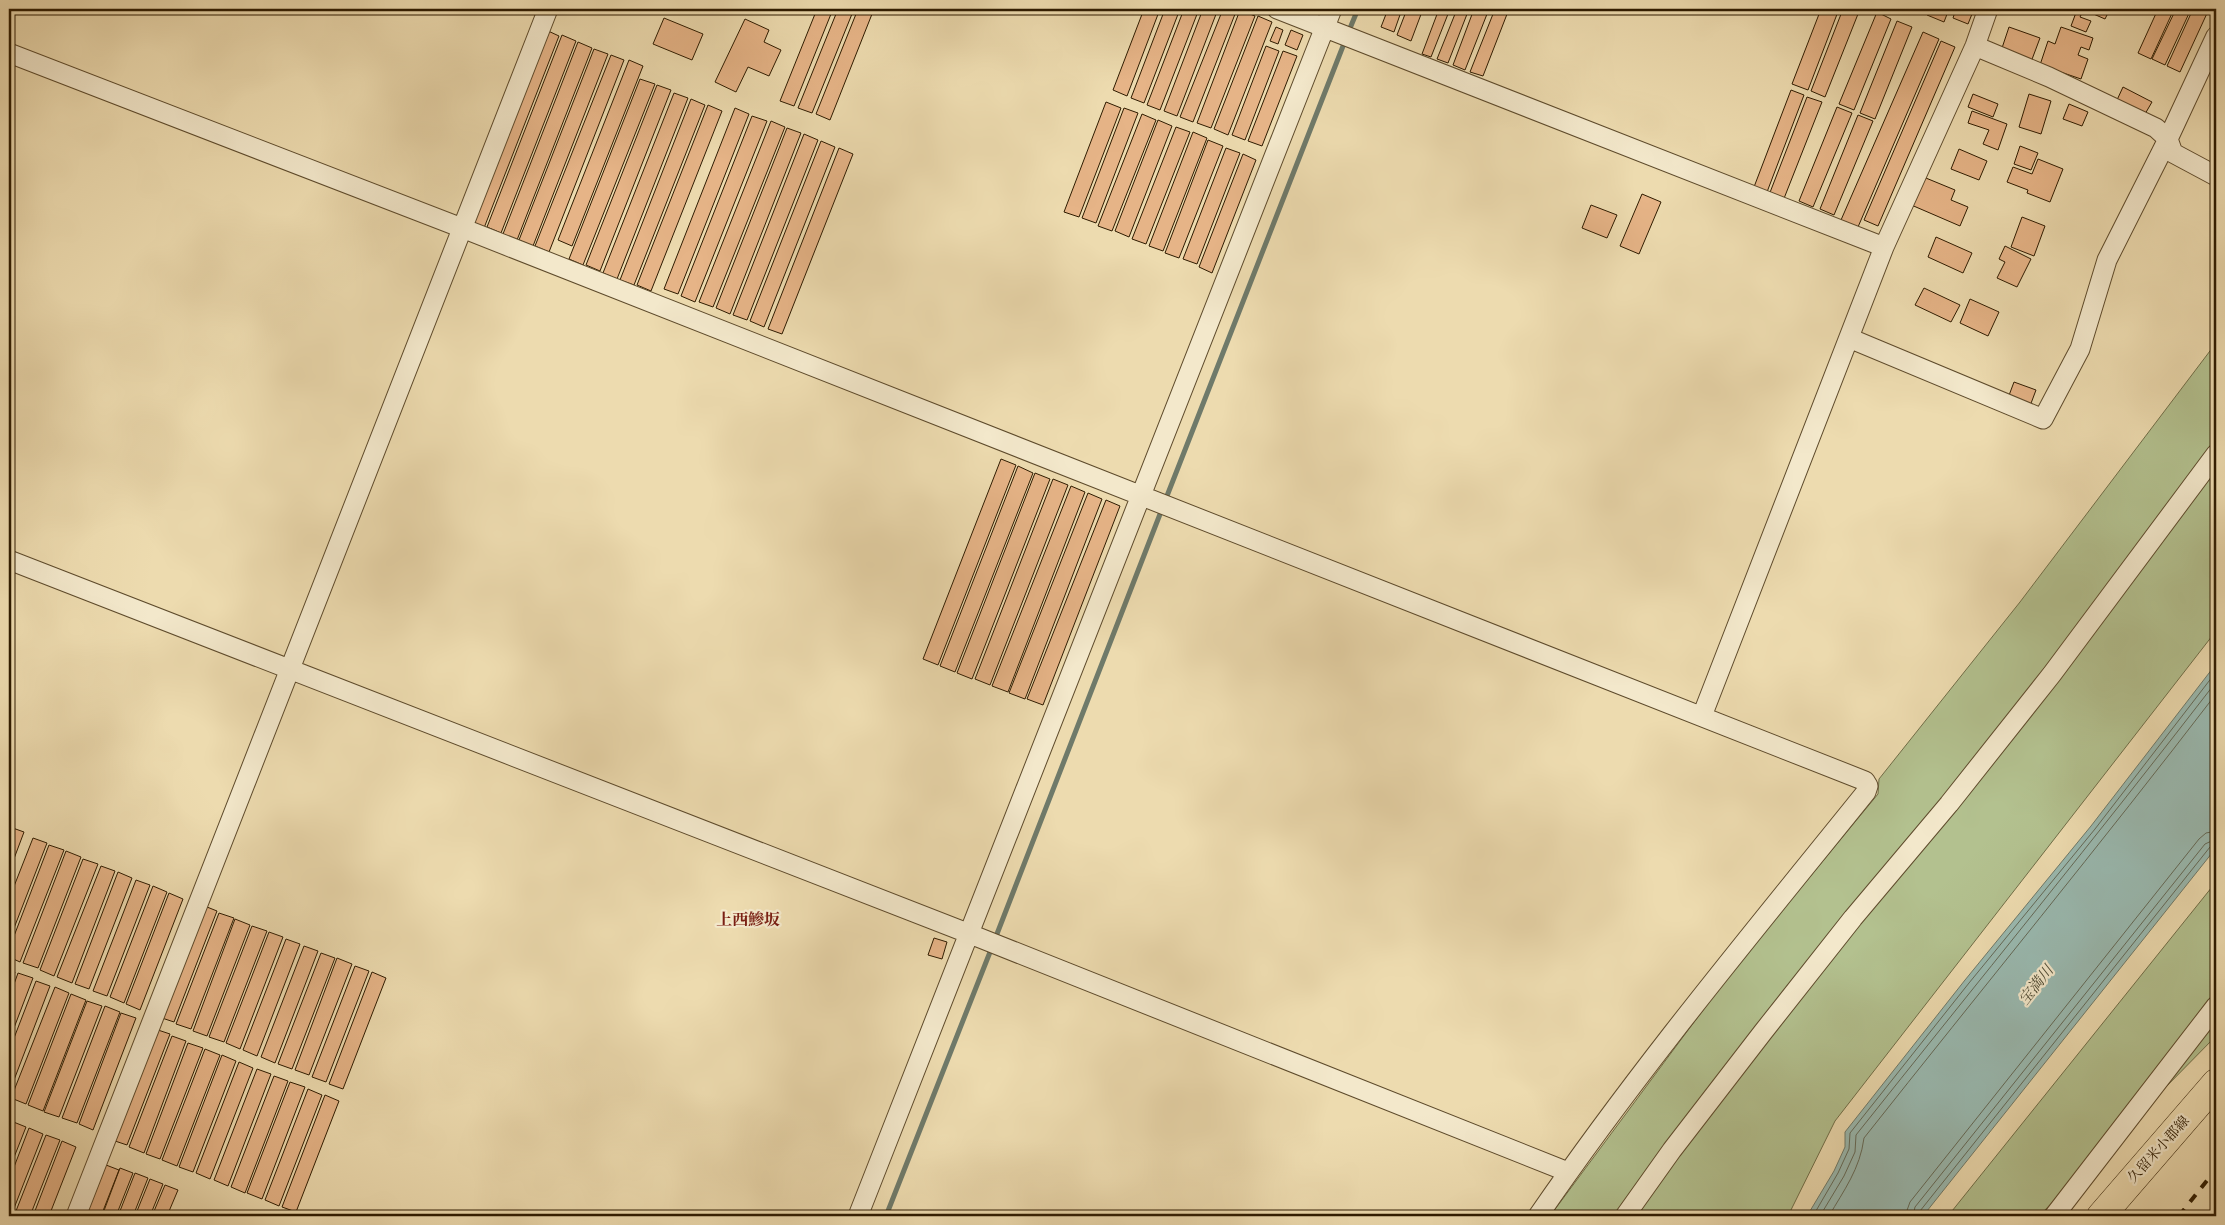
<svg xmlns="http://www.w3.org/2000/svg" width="2225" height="1225" viewBox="0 0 2225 1225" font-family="'Libre Caslon Text','Noto Serif JP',serif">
  <rect width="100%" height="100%" fill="#eddbaf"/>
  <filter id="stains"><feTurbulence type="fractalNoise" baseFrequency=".004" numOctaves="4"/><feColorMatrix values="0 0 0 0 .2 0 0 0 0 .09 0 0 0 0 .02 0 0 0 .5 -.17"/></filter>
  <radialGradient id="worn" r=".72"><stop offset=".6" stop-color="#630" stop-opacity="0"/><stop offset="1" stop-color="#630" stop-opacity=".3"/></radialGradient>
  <path fill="#b3c18f" stroke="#706e48" d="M 2216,343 L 2216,631 L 1835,1121 L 1788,1216 L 1550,1216 L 1729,975 L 1878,794 L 1879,779 L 2020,602 Z
    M 2216,882 L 2216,1036 L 2039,1216 L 1948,1216 Z"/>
  <path fill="#9abab1" stroke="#6f7a6a" d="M 2216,664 L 2216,848 L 1923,1216 L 1807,1216 L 1834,1171 L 1845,1147 L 1845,1132 L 1965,980 L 2091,826 Z"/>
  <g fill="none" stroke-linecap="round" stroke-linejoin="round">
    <path stroke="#646a58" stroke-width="1" d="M 1813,1216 L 1838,1173 L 1849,1149 L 1850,1133 L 1969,983 L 2095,829 L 2216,672
      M 1820,1216 L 1844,1176 L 1855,1152 L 1856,1135 C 1976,984 2098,835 2216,682
      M 1829,1216 C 1844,1190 1860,1169 1864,1138 C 1981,990 2101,844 2216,694
      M 1905,1216 L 1910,1202 L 2199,839 L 2206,833 L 2216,831
      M 1913,1216 L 1915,1207 L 2205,844 L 2216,839
      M 1919,1216 L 1920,1211 L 2210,847 L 2216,845"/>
    <path stroke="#6f7a6a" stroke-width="5" d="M 1348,33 L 1358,9
      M 1165,501 L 1345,41
      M 995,939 L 1162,509
      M 886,1216 L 992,947"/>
  </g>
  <path fill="#e6b487" stroke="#2e1b00" d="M 817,9 L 833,9 L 794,106 L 780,101 Z
    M 838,9 L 854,9 L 812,113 L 798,108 Z
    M 858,9 L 874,9 L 830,120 L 816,114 Z
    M 1144,9 L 1160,9 L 1127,96 L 1113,90 Z
    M 1165,9 L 1180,9 L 1144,103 L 1131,98 Z
    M 1184,9 L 1199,9 L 1160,110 L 1147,105 Z
    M 1203,9 L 1218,9 L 1177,116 L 1164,111 Z
    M 1223,9 L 1237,9 L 1193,122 L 1180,117 Z
    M 1388,9 L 1402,9 L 1394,32 L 1381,27 Z
    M 1407,9 L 1423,9 L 1411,41 L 1397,35 Z
    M 1439,9 L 1450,9 L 1431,57 L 1422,54 Z
    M 1457,9 L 1469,9 L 1448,63 L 1437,59 Z
    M 1474,9 L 1489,9 L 1465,70 L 1453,65 Z
    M 1495,9 L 1509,9 L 1483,76 L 1470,72 Z
    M 1821,9 L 1839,9 L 1808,90 L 1792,84 Z
    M 1843,9 L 1860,9 L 1825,97 L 1811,91 Z
    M 1929,9 L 1949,9 L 1944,22 L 1927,15 Z
    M 1956,9 L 1974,9 L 1968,24 L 1953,18 Z
    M 2082,9 L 2110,9 L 2105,19 Z
    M 2158,9 L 2174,9 L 2151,59 L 2138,53 Z
    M 2176,9 L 2191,9 L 2165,65 L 2152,59 Z
    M 2193,9 L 2209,9 L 2180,72 L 2167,66 Z
    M 1240,10 L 1255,16 L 1211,128 L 1197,123 Z
    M 2077,10 L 2082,13 L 2080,17 L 2091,21 L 2086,32 L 2071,26 Z
    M 1877,12 L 1891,19 L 1854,110 L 1839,104 Z
    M 1258,16 L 1272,22 L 1228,135 L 1214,129 Z
    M 664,18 L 703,34 L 692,60 L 653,44 Z
    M 745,19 L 769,30 L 764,42 L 781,50 L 769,76 L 748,67 L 736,92 L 715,82 Z
    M 1897,21 L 1912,27 L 1875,119 L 1860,113 Z
    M 1276,27 L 1283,30 L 1278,44 L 1270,41 Z
    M 2009,27 L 2040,38 L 2031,62 L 2001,51 Z
    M 2061,27 L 2093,38 L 2089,50 L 2081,47 L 2078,55 L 2088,59 L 2081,79 L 2040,65 L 2048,41 L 2055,44 Z
    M 546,30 L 559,36 L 484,228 L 470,222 Z
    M 1291,30 L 1303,35 L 1297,50 L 1285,45 Z
    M 1923,32 L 1939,39 L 1858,227 L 1841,220 Z
    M 562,35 L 576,41 L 501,233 L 487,227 Z
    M 1941,41 L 1955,47 L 1878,226 L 1864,220 Z
    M 578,42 L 592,48 L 517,240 L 503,234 Z
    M 1266,46 L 1279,51 L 1245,140 L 1232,135 Z
    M 594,49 L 608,54 L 533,246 L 519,240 Z
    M 1283,51 L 1297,56 L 1262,146 L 1248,141 Z
    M 611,55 L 624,60 L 549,252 L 535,246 Z
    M 629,60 L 643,66 L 572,246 L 558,240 Z
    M 640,79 L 655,84 L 583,265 L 569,259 Z
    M 657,85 L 671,90 L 600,271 L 586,265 Z
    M 2123,87 L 2152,102 L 2145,114 L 2117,100 Z
    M 1791,90 L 1804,95 L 1767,192 L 1754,187 Z
    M 674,93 L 688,98 L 617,279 L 603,273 Z
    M 1973,94 L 1998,104 L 1993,117 L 1968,107 Z
    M 2029,94 L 2051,101 L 2041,134 L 2019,127 Z
    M 1807,97 L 1822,102 L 1783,201 L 1769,195 Z
    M 691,99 L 705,105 L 634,285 L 620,280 Z
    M 1106,102 L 1121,108 L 1079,217 L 1064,212 Z
    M 2069,104 L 2088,112 L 2082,126 L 2063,119 Z
    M 708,105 L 722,111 L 651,291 L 637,285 Z
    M 1837,107 L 1852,113 L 1813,207 L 1799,201 Z
    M 735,108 L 749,114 L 678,294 L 664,289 Z
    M 1124,108 L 1138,113 L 1096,223 L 1082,218 Z
    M 1972,111 L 2007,124 L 1998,150 L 1983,144 L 1989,130 L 1968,123 Z
    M 1142,114 L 1156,120 L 1112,231 L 1098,226 Z
    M 1858,115 L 1873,121 L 1834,215 L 1820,209 Z
    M 752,116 L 767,121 L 695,302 L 681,296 Z
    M 1158,120 L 1172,126 L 1129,237 L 1115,231 Z
    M 771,121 L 785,127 L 713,307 L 699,302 Z
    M 1176,127 L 1190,132 L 1146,244 L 1132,239 Z
    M 787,128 L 801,133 L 730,314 L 716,308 Z
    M 1193,132 L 1207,138 L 1163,251 L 1149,246 Z
    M 804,134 L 818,140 L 747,320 L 733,315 Z
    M 1208,140 L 1223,146 L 1179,258 L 1165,253 Z
    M 821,141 L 835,147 L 764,327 L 750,321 Z
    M 2020,146 L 2038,153 L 2031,170 L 2014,164 Z
    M 839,148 L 853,154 L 782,334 L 768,329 Z
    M 1226,148 L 1240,153 L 1197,264 L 1183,259 Z
    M 1959,149 L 1987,161 L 1979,180 L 1951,169 Z
    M 1243,154 L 1256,160 L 1212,273 L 1199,267 Z
    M 2038,159 L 2063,169 L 2050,202 L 2027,193 L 2028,190 L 2007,182 L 2013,167 L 2032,174 Z
    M 1921,176 L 1955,190 L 1951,200 L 1968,207 L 1960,226 L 1909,204 Z
    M 1642,194 L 1661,202 L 1639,254 L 1620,246 Z
    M 1591,205 L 1617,215 L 1607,238 L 1582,228 Z
    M 2022,217 L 2045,226 L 2034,256 L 2011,247 Z
    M 1936,237 L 1972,253 L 1963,273 L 1928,257 Z
    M 2005,246 L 2031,259 L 2017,287 L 1997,278 L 2005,262 L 1999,259 Z
    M 1924,288 L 1960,305 L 1951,322 L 1915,305 Z
    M 1970,299 L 1999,312 L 1988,336 L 1960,323 Z
    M 2014,382 L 2036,390 L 2030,406 L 2008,398 Z
    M 1001,459 L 1016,465 L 938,665 L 923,659 Z
    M 1018,466 L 1033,473 L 955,672 L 940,666 Z
    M 1035,473 L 1050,479 L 972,679 L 957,673 Z
    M 1053,479 L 1068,485 L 990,685 L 975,679 Z
    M 1071,486 L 1085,492 L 1008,692 L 992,686 Z
    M 1088,493 L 1102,499 L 1025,699 L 1009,693 Z
    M 1106,500 L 1120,506 L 1043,705 L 1027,699 Z
    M 10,827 L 24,832 L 9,872 L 9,830 Z
    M 33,838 L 47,843 L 9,941 L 9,899 Z
    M 49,845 L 64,850 L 20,962 L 9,957 L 9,949 Z
    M 66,851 L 81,857 L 38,968 L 23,963 Z
    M 83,859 L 98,864 L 54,976 L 40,970 Z
    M 101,866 L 115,871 L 72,983 L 57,977 Z
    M 118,872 L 132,878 L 89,989 L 75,984 Z
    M 136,880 L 150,885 L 107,996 L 93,991 Z
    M 153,886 L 167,892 L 124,1003 L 110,997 Z
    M 169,893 L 183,899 L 140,1010 L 126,1004 Z
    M 202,905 L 217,911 L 174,1022 L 159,1017 Z
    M 219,913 L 234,918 L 191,1029 L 176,1024 Z
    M 235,919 L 250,925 L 207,1036 L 193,1031 Z
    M 252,926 L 267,931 L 224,1042 L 209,1037 Z
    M 269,932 L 283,937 L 240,1049 L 226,1043 Z
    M 934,938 L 947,942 L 942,959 L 928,955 Z
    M 286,939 L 300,944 L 257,1056 L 243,1050 Z
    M 304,946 L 318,951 L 275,1063 L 261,1057 Z
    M 321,953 L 335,958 L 292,1069 L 278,1064 Z
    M 337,958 L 352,964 L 309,1075 L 295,1070 Z
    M 355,966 L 369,971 L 326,1082 L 312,1077 Z
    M 9,969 L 15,972 L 9,989 Z
    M 372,972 L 386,978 L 343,1089 L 329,1084 Z
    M 18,973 L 33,978 L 9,1041 L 9,998 Z
    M 36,981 L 50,986 L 9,1093 L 9,1051 Z
    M 55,987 L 69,993 L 26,1104 L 11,1098 Z
    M 71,994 L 86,1000 L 43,1111 L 28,1105 Z
    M 87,1001 L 102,1006 L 59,1117 L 44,1112 Z
    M 105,1006 L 120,1012 L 77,1123 L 62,1118 Z
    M 121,1013 L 136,1018 L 93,1130 L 79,1124 Z
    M 155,1029 L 170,1034 L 127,1145 L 112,1140 Z
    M 172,1036 L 186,1041 L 144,1153 L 129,1147 Z
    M 188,1043 L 203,1048 L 160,1159 L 146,1154 Z
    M 205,1049 L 220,1055 L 177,1166 L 162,1160 Z
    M 222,1055 L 236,1061 L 193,1172 L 179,1167 Z
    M 239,1062 L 253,1068 L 210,1179 L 196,1173 Z
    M 257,1069 L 271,1074 L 228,1186 L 214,1180 Z
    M 274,1076 L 288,1081 L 245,1193 L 231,1187 Z
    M 290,1082 L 305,1087 L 262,1199 L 247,1193 Z
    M 308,1089 L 322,1095 L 279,1206 L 265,1200 Z
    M 325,1095 L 339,1101 L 296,1212 L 282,1207 Z
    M 11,1121 L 26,1127 L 9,1170 L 9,1128 Z
    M 29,1128 L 43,1134 L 11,1216 L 9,1216 L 9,1180 Z
    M 46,1135 L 60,1140 L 30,1216 L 14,1216 Z
    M 62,1141 L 76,1147 L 49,1216 L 33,1216 Z
    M 106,1165 L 119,1170 L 101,1216 L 86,1216 Z
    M 120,1168 L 133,1173 L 116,1216 L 102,1216 Z
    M 135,1173 L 148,1178 L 133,1216 L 118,1216 Z
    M 150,1179 L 163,1184 L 150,1216 L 135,1216 Z
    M 165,1185 L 178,1190 L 167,1216 L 152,1216 Z"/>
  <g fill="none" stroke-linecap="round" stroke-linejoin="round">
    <defs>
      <path id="minor" d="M 1277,9 L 1884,247
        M 1975,46 L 2049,77 L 2156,128 L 2168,139 L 2173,153 L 2216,176
        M 9,53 L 462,228 L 1865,781 L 1868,786 L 1866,792 C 1754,931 1639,1069 1538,1216
        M 1849,338 L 2043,419 L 2080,349 L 2107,260 L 2168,139 L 2216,36
        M 9,560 L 970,934 L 1568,1172
        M 1702,716 L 1884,247 L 1975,46 L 1988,9
        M 76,1216 L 548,9
        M 858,1216 L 1332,9
        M 1625,1216 L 1672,1150 L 1763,1032 L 1853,918 L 1949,804 L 2052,674 L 2216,454
        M 2054,1216 L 2216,1006"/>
      <path id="primary" d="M 2101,1216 L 2216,1083"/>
    </defs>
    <use href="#minor" stroke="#5e4b2c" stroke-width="21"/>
    <use href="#primary" stroke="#2e1b00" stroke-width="29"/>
    <use href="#minor" stroke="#f3e8cb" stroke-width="19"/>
    <use href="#primary" stroke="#eddbaf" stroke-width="28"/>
    <path stroke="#2e1b00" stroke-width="4" stroke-dasharray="9 9" stroke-linecap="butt" d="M 2179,1216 L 2216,1169"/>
  </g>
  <g text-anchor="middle" stroke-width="4.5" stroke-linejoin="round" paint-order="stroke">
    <g font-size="14" fill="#2e1b00" stroke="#f3e8cb">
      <text transform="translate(2158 1149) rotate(-48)" y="5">久留米小郡線</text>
    </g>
    <g font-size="15" font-style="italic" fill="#4e4b35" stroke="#f3e8cb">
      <text transform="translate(2036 985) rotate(-52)" y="5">宝満川</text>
    </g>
    <g font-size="16" font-weight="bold" fill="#7a1f14" stroke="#f3e8cb">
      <text x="748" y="925">上西鰺坂</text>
    </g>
  </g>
  <rect width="2225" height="1225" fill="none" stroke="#eddbaf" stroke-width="30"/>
  <rect x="10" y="10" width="2205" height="1205" fill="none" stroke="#2e1b00" stroke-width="2.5"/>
  <rect x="15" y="15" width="2195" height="1195" fill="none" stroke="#2e1b00"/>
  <rect width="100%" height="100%" filter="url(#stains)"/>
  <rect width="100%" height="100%" fill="url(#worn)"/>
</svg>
